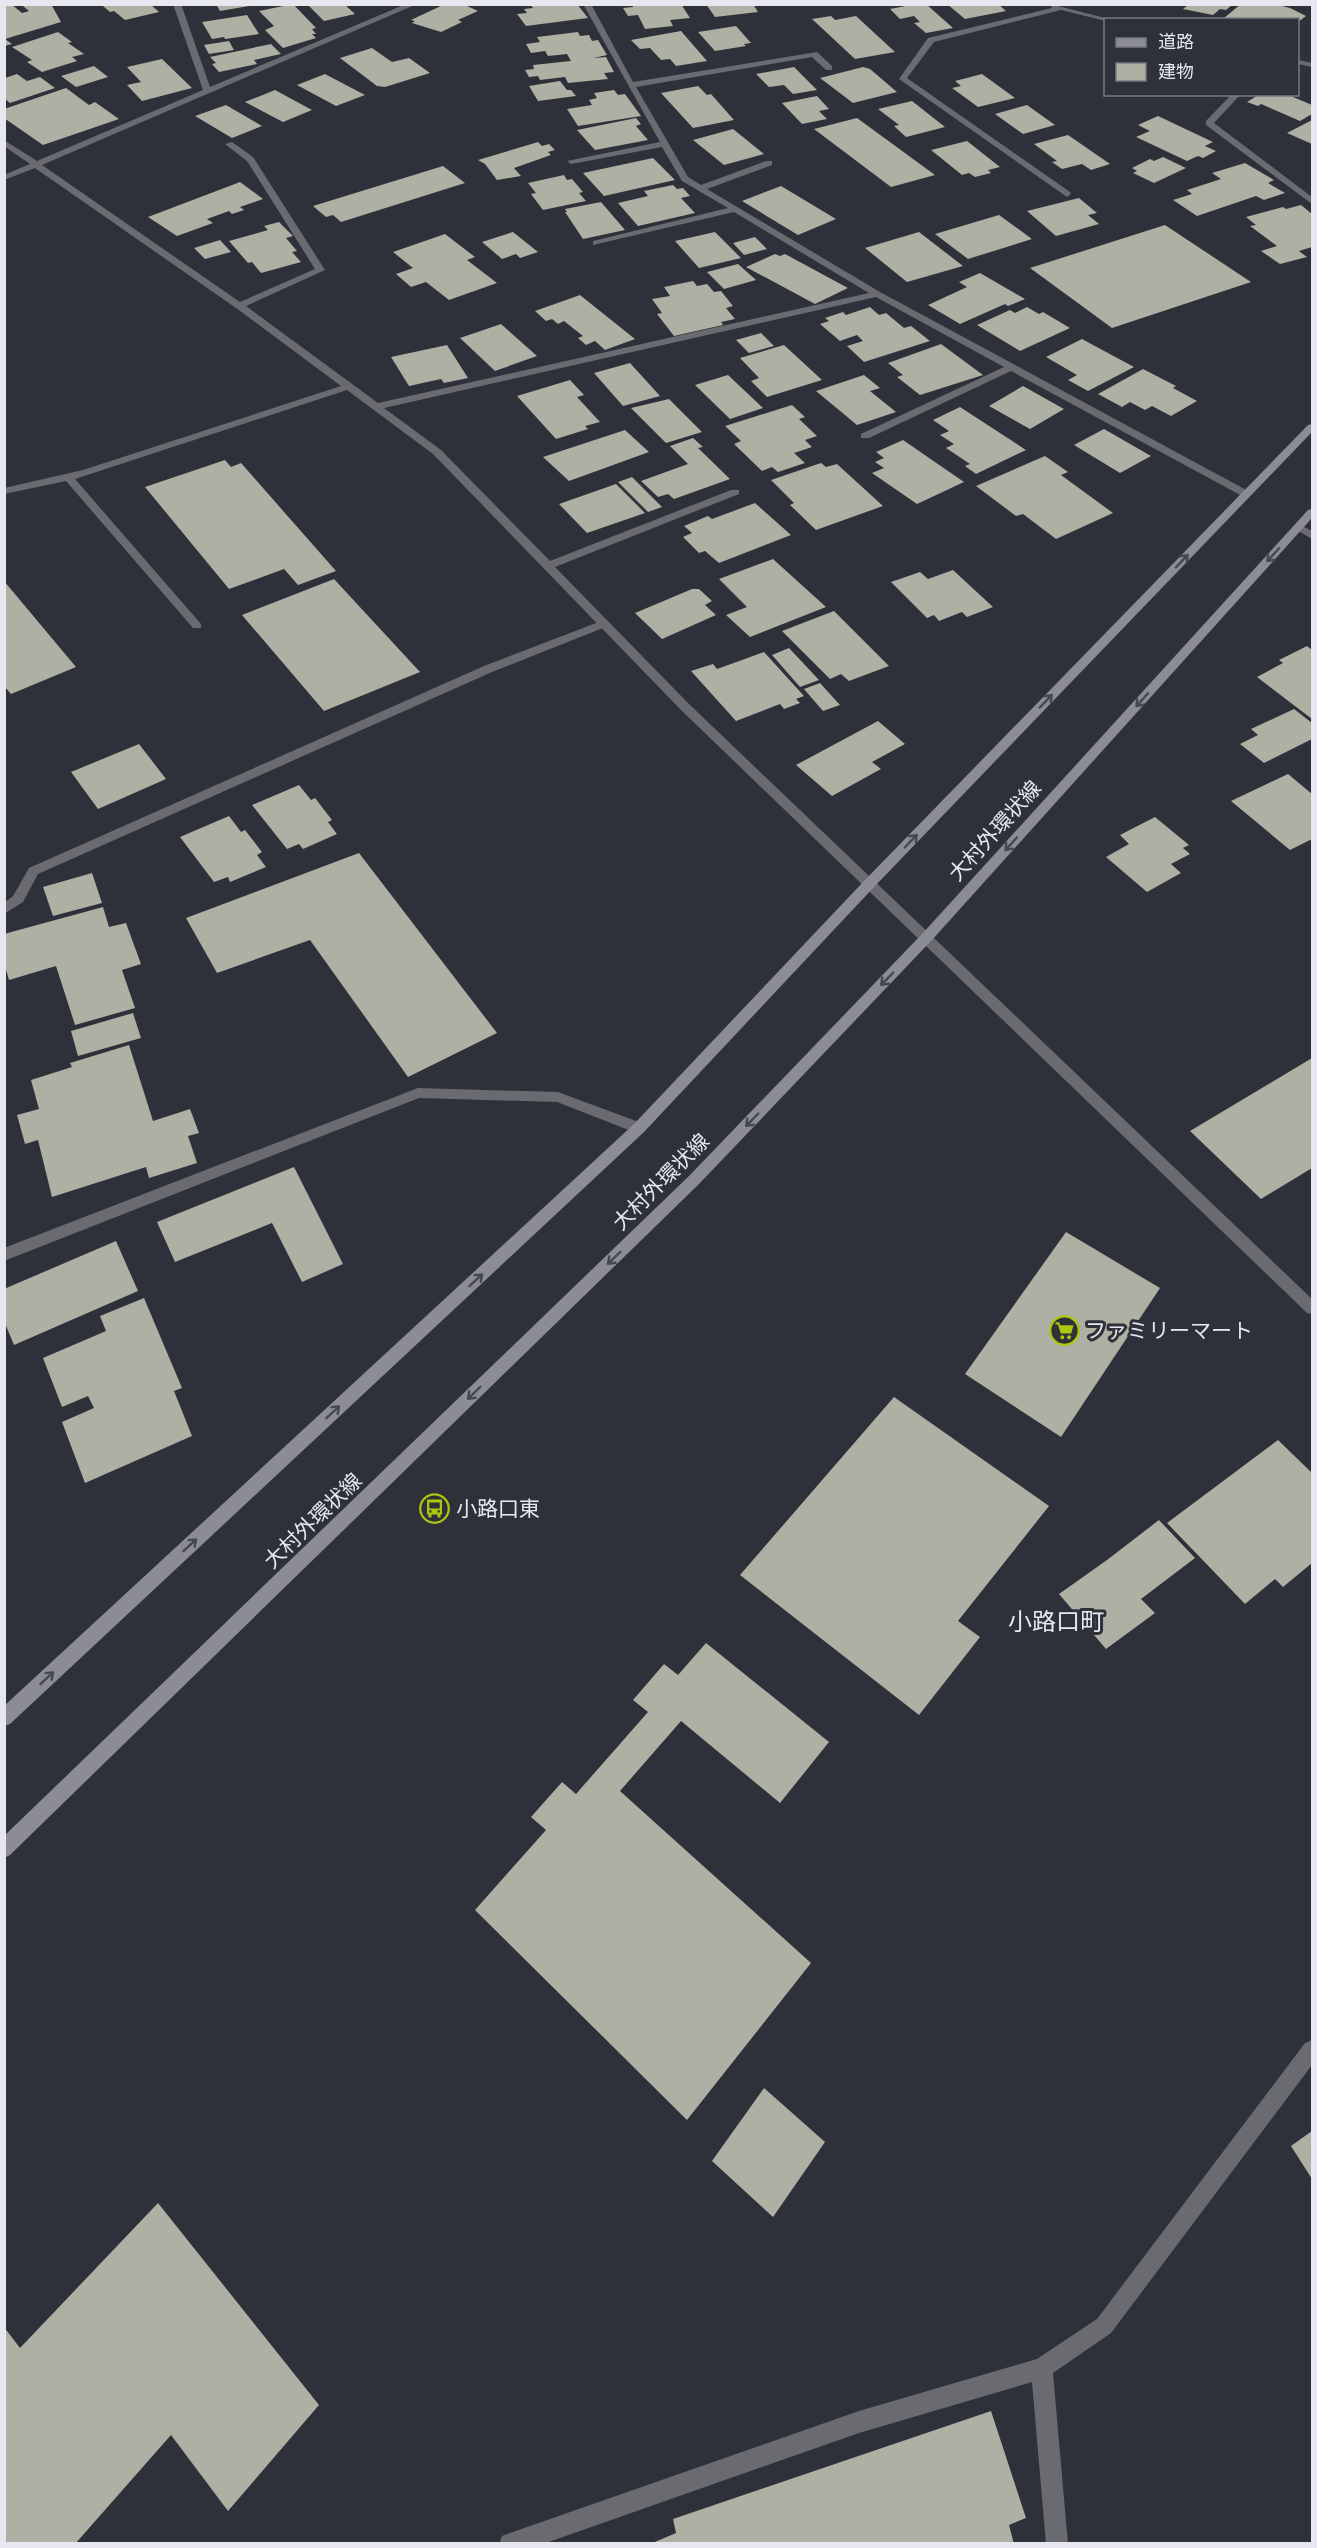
<svg xmlns="http://www.w3.org/2000/svg" width="1317" height="2548" viewBox="0 0 1317 2548" font-family="'PT Sans Narrow','Noto Sans JP',sans-serif">
  <rect width="100%" height="100%" fill="#2e303a"/>
  <path fill="#adb0a3" d="M 4,4 L 11,4 L 22,13 L 29,11 L 23,6 L 51,4 L 61,22 L 5,39 L 12,44 L 4,46 Z
    M 109,4 L 150,4 L 159,12 L 125,20 L 114,11 L 110,12 L 103,6 Z
    M 216,4 L 249,4 L 249,6 L 220,11 Z
    M 293,4 L 316,28 L 312,29 L 316,34 L 312,34 L 316,38 L 283,48 L 265,30 L 274,26 L 259,11 Z
    M 307,4 L 344,4 L 355,14 L 324,21 Z
    M 445,4 L 463,4 L 478,11 L 458,20 L 462,22 L 441,32 L 412,23 L 415,21 L 411,20 Z
    M 530,4 L 577,4 L 588,18 L 526,26 L 517,14 L 527,13 L 524,9 L 533,8 Z
    M 632,4 L 681,4 L 690,18 L 670,20 L 673,26 L 645,29 L 638,15 L 628,16 L 623,8 L 633,7 Z
    M 706,4 L 753,4 L 758,12 L 715,17 Z
    M 916,4 L 926,4 L 953,28 L 926,33 L 914,23 L 920,22 L 914,16 L 900,19 L 890,9 Z
    M 947,4 L 998,4 L 1006,11 L 965,19 Z
    M 1241,4 L 1274,4 L 1290,8 L 1306,16 L 1298,22 L 1298,20 L 1224,18 Z
    M 1188,5 L 1232,5 L 1226,10 L 1220,9 L 1213,15 L 1183,9 Z
    M 247,15 L 259,34 L 225,39 L 224,37 L 212,39 L 202,22 Z
    M 831,16 L 835,20 L 856,16 L 895,52 L 855,59 L 812,19 Z
    M 736,26 L 751,43 L 744,44 L 746,46 L 715,51 L 698,32 Z
    M 681,31 L 707,61 L 676,66 L 670,59 L 661,60 L 650,48 L 640,49 L 631,40 Z
    M 58,32 L 72,42 L 68,43 L 84,54 L 72,57 L 77,61 L 42,72 L 27,62 L 32,60 L 12,47 Z
    M 578,32 L 580,36 L 589,35 L 592,41 L 598,40 L 607,55 L 593,58 L 606,57 L 614,72 L 604,73 L 608,79 L 568,83 L 565,77 L 540,80 L 538,76 L 529,77 L 525,70 L 534,69 L 533,65 L 571,61 L 567,54 L 548,56 L 545,51 L 531,53 L 526,44 L 540,42 L 537,37 Z
    M 229,41 L 234,50 L 209,54 L 204,45 Z
    M 271,44 L 281,54 L 254,60 L 257,64 L 219,72 L 212,64 L 216,63 L 210,57 Z
    M 372,48 L 392,62 L 409,58 L 430,73 L 385,87 L 377,86 L 340,58 Z
    M 162,59 L 192,88 L 142,101 L 127,85 L 141,82 L 127,67 Z
    M 94,66 L 108,77 L 76,87 L 61,76 Z
    M 794,67 L 817,90 L 793,94 L 784,85 L 769,87 L 756,74 Z
    M 863,67 L 870,69 L 897,92 L 853,103 L 820,78 Z
    M 17,74 L 27,81 L 40,77 L 55,88 L 10,103 L 5,99 L 5,78 Z
    M 325,74 L 365,95 L 336,106 L 297,85 Z
    M 982,74 L 1015,98 L 978,107 L 952,88 L 961,86 L 955,81 Z
    M 560,81 L 567,90 L 571,90 L 576,96 L 538,101 L 529,86 Z
    M 698,86 L 707,95 L 711,94 L 734,120 L 693,128 L 661,93 Z
    M 66,88 L 89,105 L 95,102 L 119,119 L 43,145 L 4,118 L 4,109 Z
    M 275,90 L 312,110 L 283,122 L 245,102 Z
    M 614,90 L 618,95 L 625,94 L 641,116 L 578,126 L 567,109 L 592,105 L 589,100 L 597,98 L 594,93 Z
    M 1260,94 L 1286,94 L 1312,105 L 1312,114 L 1300,121 L 1261,104 L 1258,106 L 1247,102 Z
    M 817,96 L 829,109 L 819,111 L 827,119 L 802,124 L 782,103 Z
    M 912,101 L 945,127 L 906,137 L 894,126 L 899,125 L 878,109 Z
    M 226,105 L 262,126 L 232,138 L 195,116 Z
    M 1027,105 L 1055,125 L 1023,134 L 995,114 Z
    M 1158,116 L 1213,142 L 1205,146 L 1216,151 L 1203,158 L 1198,156 L 1187,161 L 1136,137 L 1150,131 L 1138,125 Z
    M 636,118 L 641,124 L 636,126 L 648,140 L 595,150 L 577,130 Z
    M 857,118 L 935,175 L 891,187 L 814,129 Z
    M 1312,120 L 1312,144 L 1287,133 Z
    M 733,129 L 764,154 L 724,165 L 693,140 Z
    M 1068,135 L 1110,164 L 1091,170 L 1082,164 L 1062,169 L 1052,162 L 1057,161 L 1034,144 Z
    M 967,141 L 1000,167 L 988,170 L 991,173 L 975,177 L 969,173 L 962,175 L 931,150 Z
    M 538,142 L 542,146 L 549,144 L 555,150 L 548,152 L 551,155 L 514,168 L 521,176 L 497,180 L 485,164 L 478,160 Z
    M 1163,157 L 1186,168 L 1154,183 L 1133,173 L 1137,171 L 1132,168 L 1150,159 L 1154,161 Z
    M 653,158 L 675,180 L 604,196 L 583,173 Z
    M 1245,163 L 1274,180 L 1268,183 L 1285,193 L 1264,200 L 1256,196 L 1197,216 L 1173,200 L 1192,194 L 1187,190 L 1221,179 L 1212,173 Z
    M 443,166 L 465,183 L 341,222 L 333,215 L 326,217 L 313,206 Z
    M 564,175 L 567,180 L 572,179 L 583,192 L 579,193 L 586,201 L 543,210 L 531,194 L 536,193 L 528,183 Z
    M 240,182 L 263,199 L 240,207 L 244,210 L 232,214 L 229,211 L 207,219 L 213,223 L 177,236 L 148,217 Z
    M 673,185 L 677,189 L 683,188 L 690,196 L 681,198 L 695,213 L 638,226 L 618,203 L 648,196 L 644,191 Z
    M 781,186 L 836,219 L 798,235 L 742,201 Z
    M 1079,198 L 1097,213 L 1088,215 L 1099,224 L 1056,236 L 1027,211 Z
    M 601,202 L 625,230 L 583,239 L 565,212 L 567,212 L 565,209 Z
    M 1301,205 L 1312,214 L 1312,247 L 1299,251 L 1307,257 L 1280,264 L 1261,251 L 1277,246 L 1250,226 L 1256,225 L 1246,217 L 1283,207 L 1286,209 Z
    M 999,215 L 1032,239 L 968,259 L 935,234 Z
    M 279,222 L 293,236 L 286,238 L 297,251 L 292,252 L 301,262 L 261,273 L 252,262 L 248,263 L 229,241 L 268,230 L 264,226 Z
    M 1165,225 L 1251,282 L 1112,328 L 1030,268 Z
    M 513,232 L 538,252 L 520,258 L 516,254 L 502,259 L 482,242 Z
    M 715,232 L 741,258 L 699,268 L 675,241 Z
    M 919,232 L 963,266 L 907,282 L 865,248 Z
    M 445,234 L 475,257 L 467,260 L 497,283 L 449,300 L 426,282 L 411,287 L 396,274 L 413,268 L 393,252 Z
    M 755,237 L 767,249 L 744,255 L 733,243 Z
    M 220,240 L 231,252 L 205,259 L 194,248 Z
    M 775,254 L 780,256 L 785,254 L 848,288 L 815,304 L 746,267 Z
    M 738,264 L 756,280 L 724,289 L 707,272 Z
    M 980,273 L 1025,299 L 1008,306 L 1005,304 L 960,324 L 928,305 L 967,287 L 959,282 Z
    M 693,281 L 697,286 L 707,284 L 714,292 L 721,291 L 733,306 L 726,308 L 735,319 L 721,322 L 723,325 L 674,336 L 657,314 L 662,313 L 652,299 L 670,296 L 664,287 Z
    M 580,295 L 635,339 L 605,350 L 595,341 L 586,345 L 578,338 L 583,336 L 564,321 L 558,324 L 552,319 L 546,321 L 535,311 Z
    M 870,307 L 879,315 L 886,313 L 904,328 L 911,326 L 930,341 L 864,362 L 847,346 L 863,341 L 857,335 L 840,341 L 820,324 L 829,321 L 825,318 L 843,312 L 846,315 Z
    M 1027,307 L 1039,314 L 1043,312 L 1070,328 L 1020,351 L 977,325 L 1010,310 L 1015,313 Z
    M 501,324 L 537,356 L 495,371 L 460,338 Z
    M 761,333 L 774,346 L 749,353 L 736,340 Z
    M 1082,339 L 1134,367 L 1088,391 L 1068,380 L 1077,375 L 1046,357 Z
    M 941,344 L 983,375 L 920,395 L 897,377 L 903,375 L 888,363 Z
    M 447,345 L 468,378 L 444,383 L 441,379 L 409,386 L 391,357 Z
    M 784,345 L 822,380 L 767,397 L 751,381 L 759,378 L 740,358 Z
    M 630,363 L 660,396 L 623,406 L 594,373 Z
    M 1143,369 L 1176,386 L 1173,388 L 1197,401 L 1171,416 L 1152,406 L 1145,410 L 1130,402 L 1122,407 L 1098,394 Z
    M 728,375 L 763,408 L 730,419 L 695,385 Z
    M 864,375 L 880,388 L 870,391 L 896,412 L 857,425 L 816,391 Z
    M 570,380 L 584,395 L 577,397 L 600,422 L 585,426 L 588,429 L 556,439 L 517,396 Z
    M 1023,386 L 1064,409 L 1030,429 L 989,406 Z
    M 669,399 L 702,432 L 666,443 L 631,408 Z
    M 792,405 L 805,417 L 799,419 L 817,436 L 805,440 L 812,447 L 794,453 L 805,463 L 778,472 L 772,467 L 762,471 L 734,444 L 741,441 L 725,426 Z
    M 960,407 L 1026,450 L 976,474 L 965,466 L 970,464 L 946,448 L 954,444 L 940,435 L 949,431 L 933,420 Z
    M 1104,429 L 1151,456 L 1120,473 L 1074,445 Z
    M 625,430 L 649,452 L 569,481 L 543,457 Z
    M 693,438 L 703,447 L 698,448 L 730,479 L 674,499 L 668,494 L 658,497 L 641,481 L 688,464 L 670,446 Z
    M 903,440 L 964,482 L 917,504 L 872,473 L 884,468 L 875,462 L 884,458 L 876,452 Z
    M 1045,456 L 1068,472 L 1061,475 L 1113,513 L 1056,539 L 1023,514 L 1016,516 L 976,486 Z
    M 225,460 L 231,467 L 241,463 L 336,571 L 298,585 L 284,569 L 229,589 L 145,487 Z
    M 821,463 L 826,467 L 837,464 L 883,506 L 816,530 L 790,505 L 794,503 L 771,480 Z
    M 632,477 L 662,507 L 648,512 L 618,482 Z
    M 616,484 L 645,513 L 587,533 L 559,504 Z
    M 755,503 L 791,535 L 719,563 L 705,551 L 699,553 L 683,537 L 692,533 L 684,526 L 708,516 L 712,519 Z
    M 773,559 L 826,607 L 750,637 L 726,615 L 747,607 L 719,579 Z
    M 953,570 L 993,607 L 967,617 L 962,612 L 939,621 L 934,615 L 927,618 L 891,582 L 920,572 L 928,579 Z
    M 334,579 L 420,672 L 324,711 L 242,615 Z
    M 4,581 L 76,667 L 11,694 L 4,686 Z
    M 692,589 L 699,589 L 712,601 L 705,605 L 716,615 L 662,639 L 635,613 Z
    M 834,611 L 889,666 L 849,681 L 841,674 L 830,679 L 782,631 Z
    M 1307,646 L 1312,650 L 1312,719 L 1257,677 L 1283,663 L 1279,660 Z
    M 789,648 L 819,680 L 800,687 L 772,655 Z
    M 764,652 L 804,696 L 796,699 L 800,703 L 784,709 L 780,704 L 736,721 L 691,671 L 713,664 L 717,669 Z
    M 820,683 L 840,705 L 823,711 L 804,689 Z
    M 1294,709 L 1312,723 L 1312,739 L 1264,763 L 1240,744 L 1258,735 L 1251,729 Z
    M 878,721 L 905,744 L 872,762 L 881,769 L 832,796 L 796,765 Z
    M 139,744 L 166,779 L 98,809 L 71,772 Z
    M 1288,774 L 1312,794 L 1312,839 L 1290,850 L 1231,801 Z
    M 299,785 L 311,800 L 315,798 L 332,820 L 328,822 L 337,834 L 303,849 L 299,844 L 287,849 L 252,805 Z
    M 229,816 L 241,832 L 245,830 L 262,852 L 257,855 L 266,867 L 230,882 L 228,877 L 214,882 L 180,837 Z
    M 1155,817 L 1189,845 L 1183,848 L 1190,854 L 1171,864 L 1181,873 L 1147,892 L 1106,857 L 1129,844 L 1120,835 Z
    M 359,853 L 497,1033 L 408,1077 L 310,940 L 217,973 L 186,918 Z
    M 92,873 L 102,903 L 53,916 L 43,887 Z
    M 103,907 L 109,927 L 126,923 L 141,964 L 122,970 L 135,1008 L 75,1025 L 56,966 L 9,980 L 4,963 L 4,934 Z
    M 133,1013 L 141,1038 L 78,1056 L 71,1031 Z
    M 129,1045 L 153,1121 L 190,1109 L 199,1133 L 188,1136 L 197,1163 L 149,1178 L 146,1167 L 52,1197 L 38,1140 L 25,1144 L 17,1115 L 39,1109 L 31,1080 L 72,1067 L 70,1063 Z
    M 1312,1058 L 1312,1168 L 1261,1199 L 1190,1131 Z
    M 294,1167 L 343,1264 L 302,1282 L 272,1223 L 175,1262 L 157,1222 Z
    M 1066,1232 L 1160,1288 L 1061,1437 L 965,1374 Z
    M 116,1241 L 138,1291 L 14,1345 L 4,1321 L 4,1289 Z
    M 144,1298 L 182,1388 L 174,1391 L 192,1436 L 85,1483 L 62,1422 L 94,1408 L 88,1396 L 62,1407 L 43,1358 L 106,1331 L 100,1316 Z
    M 894,1397 L 1049,1506 L 958,1621 L 980,1637 L 919,1715 L 740,1575 Z
    M 1278,1440 L 1312,1473 L 1312,1563 L 1283,1587 L 1275,1579 L 1245,1604 L 1167,1523 Z
    M 1159,1520 L 1195,1558 L 1141,1599 L 1155,1613 L 1106,1649 L 1059,1594 L 1107,1560 Z
    M 706,1643 L 829,1742 L 780,1803 L 681,1721 L 620,1791 L 811,1963 L 687,2120 L 475,1910 L 546,1830 L 531,1817 L 562,1782 L 576,1794 L 648,1712 L 633,1700 L 664,1664 L 678,1675 Z
    M 764,2088 L 825,2142 L 773,2217 L 712,2161 Z
    M 1312,2131 L 1312,2179 L 1291,2146 Z
    M 158,2203 L 319,2405 L 228,2511 L 171,2435 L 75,2544 L 4,2544 L 4,2327 L 20,2348 Z
    M 991,2411 L 1026,2518 L 1009,2525 L 1014,2544 L 650,2544 L 676,2533 L 673,2519 Z"/>
  <g fill="none" stroke-linecap="round" stroke-linejoin="round">
    <path fill="#6a6b71" fill-rule="evenodd" d="M 1299,524 L 1312,531 L 1312,539 L 1295,529 L 1294,527 Z
      M 604,620 L 610,624 L 608,626 L 492,672 L 38,874 L 23,902 L 4,914 L 4,903 L 13,896 L 29,868 L 484,666 Z"/>
    <path fill="#6a6b71" fill-rule="evenodd" d="M 173,4 L 181,4 L 210,87 L 406,4 L 417,4 L 42,165 L 240,302 L 315,269 L 247,161 L 225,144 L 232,142 L 253,157 L 325,270 L 246,306 L 378,403 L 869,293 L 734,212 L 593,245 L 593,241 L 728,208 L 682,181 L 662,147 L 571,164 L 567,161 L 660,142 L 583,4 L 591,4 L 633,82 L 817,52 L 832,66 L 832,70 L 826,70 L 812,57 L 636,87 L 688,177 L 701,185 L 766,161 L 772,161 L 772,165 L 707,189 L 880,292 L 1250,492 L 1250,496 L 1242,496 L 1011,371 L 869,438 L 861,438 L 861,434 L 1004,367 L 876,297 L 384,408 L 441,450 L 550,561 L 731,490 L 739,490 L 739,494 L 555,567 L 689,704 L 1312,1299 L 1312,1314 L 1307,1313 L 681,710 L 433,454 L 347,390 L 75,479 L 201,624 L 201,628 L 193,628 L 66,481 L 4,494 L 4,488 L 83,470 L 341,386 L 236,308 L 35,168 L 4,180 L 4,175 L 30,164 L 4,146 L 4,140 L 37,161 L 203,90 Z
      M 1050,4 L 1113,20 L 1106,20 L 1106,21 L 1061,10 L 934,42 L 907,78 L 1070,192 L 1071,194 L 1067,197 L 899,79 L 928,38 L 1052,8 Z
      M 1298,60 L 1312,63 L 1312,67 L 1298,64 Z
      M 1232,94 L 1241,94 L 1214,123 L 1312,197 L 1312,204 L 1206,125 L 1206,121 Z
      M 418,1088 L 558,1092 L 644,1124 L 646,1128 L 644,1132 L 639,1134 L 557,1102 L 419,1098 L 4,1261 L 4,1248 Z
      M 1312,2040 L 1312,2065 L 1111,2333 L 1053,2373 L 1068,2544 L 1046,2544 L 1032,2382 L 859,2433 L 543,2544 L 499,2544 L 502,2536 L 510,2533 L 859,2411 L 1037,2359 L 1097,2319 L 1305,2043 Z"/>
    <path fill="#8b8c95" fill-rule="evenodd" d="M 1312,424 L 1312,432 L 875,886 L 644,1132 L 10,1724 L 4,1726 L 4,1706 L 634,1124 L 865,880 L 1308,425 Z
      M 1312,509 L 1312,518 L 932,940 L 699,1184 L 10,1855 L 4,1858 L 4,1836 L 689,1176 L 922,934 L 1308,510 Z"/>
  </g>
  <defs><path id="oneway-shaft" d="M-6 0H5M1.5-3L5.5 0L1.5 3" fill="none" stroke-width="1.6" stroke-linecap="round" stroke-linejoin="round" transform="scale(1.5)"/></defs>
  <g stroke="#454751">
    <use href="#oneway-shaft" transform="translate(1273 555) rotate(132)"/>
    <use href="#oneway-shaft" transform="translate(1182 561) rotate(-46)"/>
    <use href="#oneway-shaft" transform="translate(1142 700) rotate(132)"/>
    <use href="#oneway-shaft" transform="translate(1046 701) rotate(-46)"/>
    <use href="#oneway-shaft" transform="translate(911 841) rotate(-46)"/>
    <use href="#oneway-shaft" transform="translate(1011 844) rotate(132)"/>
    <use href="#oneway-shaft" transform="translate(887 979) rotate(134)"/>
    <use href="#oneway-shaft" transform="translate(752 1120) rotate(134)"/>
    <use href="#oneway-shaft" transform="translate(614 1258) rotate(136)"/>
    <use href="#oneway-shaft" transform="translate(476 1280) rotate(-43)"/>
    <use href="#oneway-shaft" transform="translate(474 1393) rotate(136)"/>
    <use href="#oneway-shaft" transform="translate(333 1412) rotate(-43)"/>
    <use href="#oneway-shaft" transform="translate(190 1545) rotate(-43)"/>
    <use href="#oneway-shaft" transform="translate(47 1678) rotate(-43)"/>
  </g>
  <defs>
    <symbol id="supermarket-ring" viewBox="-11 -11 22 22"><circle r="9.5" fill="#2e303a" stroke="#aec60b" stroke-width="1.5"/><path d="M-6-5.5h2.5l.6 2H6L4.5 2H-2.5L-4.4-4H-6ZM-1.5 3.2a1.3 1.3 0 1 0 .1 0ZM3 3.2a1.3 1.3 0 1 0 .1 0Z" fill="#aec60b"/></symbol>
    <symbol id="bus-ring" viewBox="-11 -11 22 22"><circle r="9.5" fill="#2e303a" stroke="#aec60b" stroke-width="1.5"/><path d="M-5-6H5V4H4V6H2V4H-2V6H-4V4H-5ZM-3.5-4V0h7V-4ZM-3.5 1.2v1.5H-2V1.2ZM2 1.2v1.5H3.5V1.2Z" fill="#aec60b"/></symbol>
  </defs>
  <g fill-rule="evenodd">
    <use href="#supermarket-ring" x="1048" y="1314" width="33" height="33"/>
    <use href="#bus-ring" x="418" y="1492" width="33" height="33"/>
  </g>
  <g text-anchor="middle" stroke-width="6" stroke-linejoin="round" paint-order="stroke">
    <g font-size="21" fill="#e7e8ef" stroke="#2e303a">
      <text transform="translate(995 831) rotate(-48)" y="7">大村外環状線</text>
      <text transform="translate(661 1182) rotate(-45)" y="7">大村外環状線</text>
      <text transform="translate(313 1521) rotate(-44)" y="7">大村外環状線</text>
    </g>
    <g font-size="21" fill="#e7e8ef" stroke="#2e303a" text-anchor="start">
      <text x="1085" y="1338">ファミリーマート</text>
      <text x="456" y="1516">小路口東</text>
    </g>
    <g font-size="24" fill="#e7e8ef" stroke="#2e303a">
      <text x="1056" y="1630">小路口町</text>
    </g>
  </g>
  <rect width="1317" height="2548" fill="none" stroke="#e7e8ef" stroke-width="12"/>
  <rect x="1104" y="18" width="195" height="78" fill="#2e303a" stroke="#787a82" stroke-width="1.5"/>
  <rect x="1116" y="38" width="30" height="9" fill="#8b8c95" stroke="#787a82" stroke-width="1.5"/>
  <text x="1158" y="48" font-size="18" fill="#e7e8ef">道路</text>
  <rect x="1116" y="63" width="30" height="18" fill="#adb0a3" stroke="#787a82" stroke-width="1.5"/>
  <text x="1158" y="78" font-size="18" fill="#e7e8ef">建物</text>
</svg>
